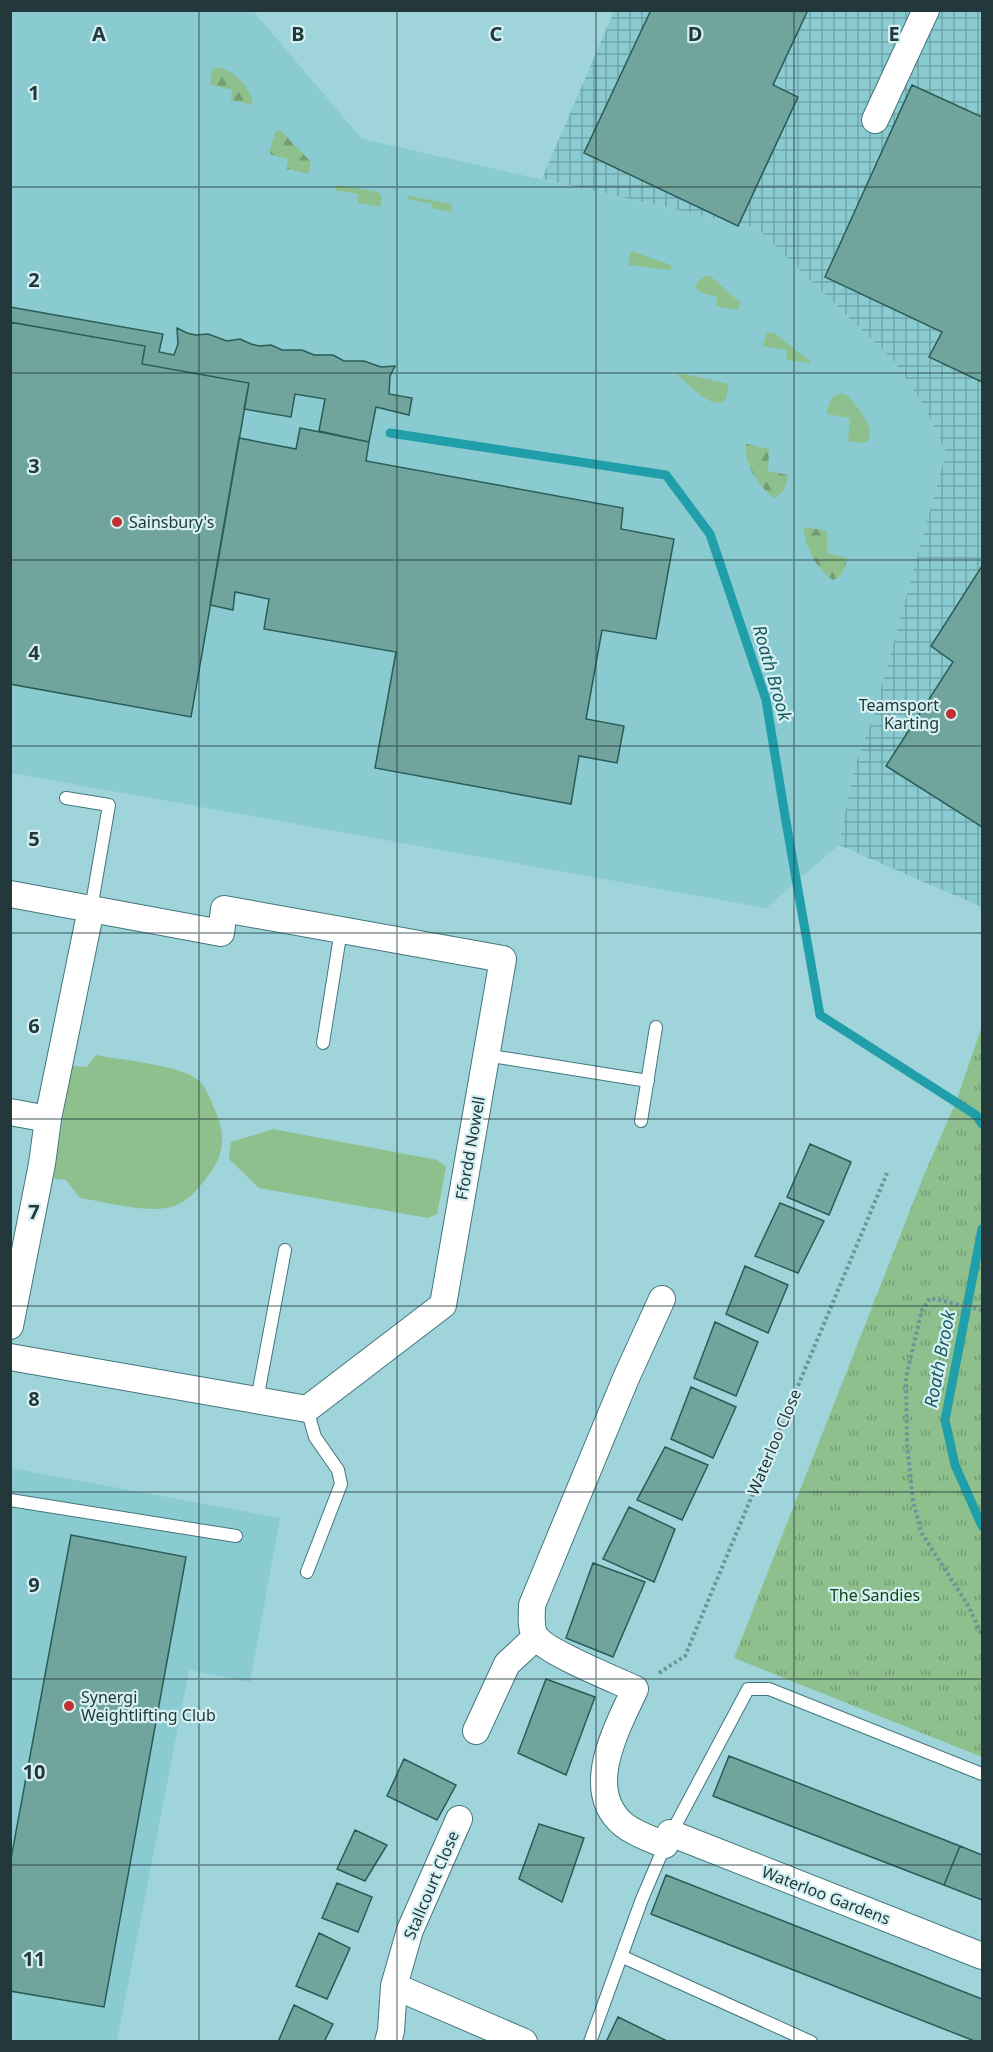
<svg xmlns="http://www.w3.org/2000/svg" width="993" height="2052" viewBox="0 0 993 2052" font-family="'Noto Sans',sans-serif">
  <defs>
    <pattern id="industrial-grid" width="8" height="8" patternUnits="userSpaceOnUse" patternTransform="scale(1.5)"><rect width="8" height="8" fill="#8acad1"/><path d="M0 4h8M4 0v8" fill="none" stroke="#70a5ab"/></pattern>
    <pattern id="forest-firs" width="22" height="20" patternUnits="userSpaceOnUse" patternTransform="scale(1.5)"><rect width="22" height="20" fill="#8ec08d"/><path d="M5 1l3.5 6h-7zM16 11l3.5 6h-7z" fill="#749d74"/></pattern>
    <pattern id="park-tufts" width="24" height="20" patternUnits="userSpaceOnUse" patternTransform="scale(1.5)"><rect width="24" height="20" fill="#8ec08d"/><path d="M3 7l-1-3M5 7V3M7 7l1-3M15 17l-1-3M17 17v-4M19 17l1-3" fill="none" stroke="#749d74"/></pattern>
  </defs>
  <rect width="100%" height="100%" fill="#9ed4da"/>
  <path fill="#8acad1" d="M 10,11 L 253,11 L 362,139 L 757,228 L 895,362 L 925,407 L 946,452 L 874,714 L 854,769 L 839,845 L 766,908 L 11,773 Z
    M 10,1468 L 280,1518 L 250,1682 L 189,1670 L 117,2041 L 11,2041 Z"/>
  <path fill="url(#industrial-grid)" d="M 614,11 L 982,11 L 982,907 L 839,845 L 854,769 L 874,714 L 946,452 L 925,407 L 895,362 L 757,228 L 542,179 Z"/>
  <path fill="#8ec08d" d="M 338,185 L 379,192 L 382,198 L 380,207 L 358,203 L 358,194 L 335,190 Z
    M 409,196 L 452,204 L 451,212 L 432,208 L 432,204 L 408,199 Z
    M 631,251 L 671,265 L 672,269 L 670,270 L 628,265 Z
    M 706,276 L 710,276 L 741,303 L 738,310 L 716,306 L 717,297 C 705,294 683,289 706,276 Z
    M 770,332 L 774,333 L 810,361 L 809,363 L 787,360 L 786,350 L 763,346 L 766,334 Z
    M 680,373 L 729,384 L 726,399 L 722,403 C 706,404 693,388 681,378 L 678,375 Z
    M 843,393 C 851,397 866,417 869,427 C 871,432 870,436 868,441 L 863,443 L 848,441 L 850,418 L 827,414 C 829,403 830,395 843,393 Z
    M 96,1055 C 121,1060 180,1065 198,1080 C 206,1087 210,1098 214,1108 C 229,1141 223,1159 200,1186 C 191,1197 180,1206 166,1208 C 139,1212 107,1202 80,1198 L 66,1180 L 55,1179 L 53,1175 L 72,1066 L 87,1067 Z
    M 273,1129 L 437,1160 L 446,1167 L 437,1214 L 428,1218 L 259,1188 L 229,1159 L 231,1142 Z"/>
  <path fill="url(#forest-firs)" d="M 218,67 C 231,68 255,91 252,105 L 231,100 L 232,90 L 210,85 L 212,70 Z
    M 280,130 L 311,162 L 308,174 L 287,169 L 288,159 L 272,155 L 269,153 L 275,132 Z
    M 746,444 L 769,449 L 768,471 L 788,475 C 786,487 785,492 774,498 C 758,486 744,464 746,444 Z
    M 804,527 L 827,531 L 827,553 L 847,558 C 845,569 844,575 833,580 C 817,569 804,547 804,527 Z"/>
  <path fill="url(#park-tufts)" d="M 982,1026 L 982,1757 L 734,1658 L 924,1175 L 956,1102 Z"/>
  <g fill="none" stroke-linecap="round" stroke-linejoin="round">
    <path stroke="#209faa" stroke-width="9" d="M 390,433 L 666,475 L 710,534 L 766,700 L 785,816 L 820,1015 L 976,1115 L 982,1124
      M 982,1229 L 945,1420 L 955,1465 L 982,1526"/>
  </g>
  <path fill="#70a49d" stroke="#295d57" stroke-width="1.5" d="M 651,10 L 808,10 L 773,85 L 798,97 L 738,226 L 584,153 Z
    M 912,85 L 982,117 L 982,382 L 929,357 L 942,332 L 825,277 Z
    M 10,307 L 163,334 L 159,352 L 174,355 L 178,344 L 177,328 L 187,333 L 196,335 L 208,334 L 227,341 L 240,339 L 251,344 L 259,346 L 271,345 L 282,350 L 302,350 L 314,355 L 333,355 L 344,361 L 364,361 L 381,367 L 395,366 L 390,376 L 389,394 L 412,398 L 409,415 L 376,407 L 369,442 L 319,431 L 325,399 L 295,394 L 291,417 L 244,409 L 249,383 L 142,364 L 145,346 L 10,322 Z
    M 10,322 L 145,346 L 142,364 L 249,383 L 191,717 L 10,684 Z
    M 300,428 L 369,442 L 366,461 L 623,508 L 621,529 L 674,539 L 656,639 L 602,630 L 586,719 L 624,726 L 617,763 L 579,756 L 571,804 L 375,768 L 396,652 L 264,629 L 269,599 L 235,592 L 233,610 L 210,605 L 239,438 L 296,449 Z
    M 982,566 L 982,827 L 886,766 L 953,662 L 931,646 Z
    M 810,1144 L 851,1162 L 829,1215 L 787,1197 Z
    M 780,1203 L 824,1221 L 798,1273 L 755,1256 Z
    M 745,1266 L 788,1285 L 768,1333 L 726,1314 Z
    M 715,1322 L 758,1342 L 736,1396 L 694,1378 Z
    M 691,1387 L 736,1407 L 713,1458 L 671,1439 Z
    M 665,1447 L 708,1465 L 682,1520 L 637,1500 Z
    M 629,1507 L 675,1529 L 654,1582 L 603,1559 Z
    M 71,1535 L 186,1557 L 104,2007 L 10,1991 L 10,1864 Z
    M 593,1563 L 645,1582 L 613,1657 L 566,1638 Z
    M 546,1679 L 595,1697 L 566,1775 L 518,1753 Z
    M 729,1756 L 960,1846 L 944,1885 L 713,1796 Z
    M 404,1759 L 456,1785 L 437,1820 L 387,1796 Z
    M 539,1824 L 584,1838 L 562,1902 L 519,1879 Z
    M 355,1830 L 387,1845 L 365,1881 L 337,1869 Z
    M 960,1846 L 982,1855 L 982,1900 L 944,1885 Z
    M 666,1875 L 982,1999 L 982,2042 L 977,2042 L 651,1914 Z
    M 337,1883 L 372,1897 L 358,1932 L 322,1918 Z
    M 319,1933 L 350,1948 L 327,1999 L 296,1986 Z
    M 294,2005 L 333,2024 L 324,2042 L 278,2042 Z
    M 618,2017 L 669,2042 L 606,2042 Z"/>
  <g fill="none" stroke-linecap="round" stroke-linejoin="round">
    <defs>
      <path id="lane" d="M 66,798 L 109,805 L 91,909
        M 323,1043 L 341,930
        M 485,1055 L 648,1081
        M 641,1121 L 656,1027
        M 257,1400 L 285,1250
        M 307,1409 L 315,1437 L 338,1470 L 341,1484 L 307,1572
        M 10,1500 L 236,1536
        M 623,1957 L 811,2042
        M 590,2042 L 642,1899 L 665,1845 L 748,1689 L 769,1689 L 982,1774"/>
      <path id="street" d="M 875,120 L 926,10
        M 10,894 L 221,933 L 224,909 L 503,959 L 443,1305 L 307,1409 L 10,1357
        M 10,1112 L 48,1119
        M 662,1299 L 626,1378 L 532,1605 C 532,1614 530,1629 536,1637 C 546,1652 616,1680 635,1689 C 618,1727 581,1790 624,1825 C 635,1834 651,1839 665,1845
        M 10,1326 L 42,1164 L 48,1119 L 91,909
        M 476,1731 L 507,1664 L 536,1637
        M 670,1833 L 982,1956
        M 394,1986 L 524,2042
        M 388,2042 L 391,2031 L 394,1986 L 410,1930 L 459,1819"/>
    </defs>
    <use href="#lane" stroke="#43777d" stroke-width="14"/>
    <use href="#street" stroke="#43777d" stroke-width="28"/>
    <path stroke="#6c959a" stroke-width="4" stroke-dasharray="3 3" stroke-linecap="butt" d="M 982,1310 L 930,1298 L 922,1310 L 906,1377 L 907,1444 L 913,1501 L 921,1532 L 969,1607 L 982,1636
      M 659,1673 L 685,1656 L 887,1173"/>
    <use href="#lane" stroke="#fff" stroke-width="12"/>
    <use href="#street" stroke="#fff" stroke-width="26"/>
  </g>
  <path fill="none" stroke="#22383a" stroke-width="1.5" stroke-opacity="0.55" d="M 199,10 L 199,2042M 397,10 L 397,2042M 596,10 L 596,2042M 794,10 L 794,2042M 10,187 L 982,187M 10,373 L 982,373M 10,560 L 982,560M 10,746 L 982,746M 10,933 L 982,933M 10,1119 L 982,1119M 10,1306 L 982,1306M 10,1492 L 982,1492M 10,1679 L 982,1679M 10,1865 L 982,1865"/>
  <g fill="#c03135" stroke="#d5f0f2" stroke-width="2">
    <circle cx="117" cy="522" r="6"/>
    <circle cx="951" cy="714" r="6"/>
    <circle cx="69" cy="1706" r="6"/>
  </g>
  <g text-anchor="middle" stroke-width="4.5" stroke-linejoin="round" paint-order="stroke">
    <g font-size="16" fill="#22383a" stroke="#d5f0f2" text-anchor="start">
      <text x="129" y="528">Sainsbury's</text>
      <text x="939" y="711" text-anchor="end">Teamsport<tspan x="939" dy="18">Karting</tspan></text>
      <text x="81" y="1703">Synergi<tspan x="81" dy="18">Weightlifting Club</tspan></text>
    </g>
    <g font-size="16" fill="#22383a" stroke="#d5f0f2">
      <text transform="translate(470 1148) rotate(-80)" y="6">Ffordd Nowell</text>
      <text transform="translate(774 1442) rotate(-67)" y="6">Waterloo Close</text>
      <text transform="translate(431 1885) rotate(-67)" y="6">Stallcourt Close</text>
      <text transform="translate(826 1895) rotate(21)" y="6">Waterloo Gardens</text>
    </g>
    <g font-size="16" fill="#0f4414" stroke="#d5f0f2">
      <text x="875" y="1601">The Sandies</text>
    </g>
    <g font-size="18" font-style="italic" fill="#18595f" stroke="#d5f0f2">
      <text transform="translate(772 673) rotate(74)" y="6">Roath Brook</text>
      <text transform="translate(940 1359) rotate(-79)" y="6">Roath Brook</text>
    </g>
  </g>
  <g font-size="20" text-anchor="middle" font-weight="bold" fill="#22383a" stroke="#d5f0f2" stroke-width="4.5" stroke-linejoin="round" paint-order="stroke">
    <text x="99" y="41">A</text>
    <text x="298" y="41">B</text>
    <text x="496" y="41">C</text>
    <text x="695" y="41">D</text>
    <text x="894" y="41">E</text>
    <text x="34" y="100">1</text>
    <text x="34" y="287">2</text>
    <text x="34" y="473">3</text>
    <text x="34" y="660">4</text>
    <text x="34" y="846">5</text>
    <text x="34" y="1033">6</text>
    <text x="34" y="1219">7</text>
    <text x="34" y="1406">8</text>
    <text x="34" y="1592">9</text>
    <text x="34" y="1779">10</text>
    <text x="34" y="1966">11</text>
  </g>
  <rect width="993" height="2052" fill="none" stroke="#22383a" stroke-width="24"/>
</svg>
